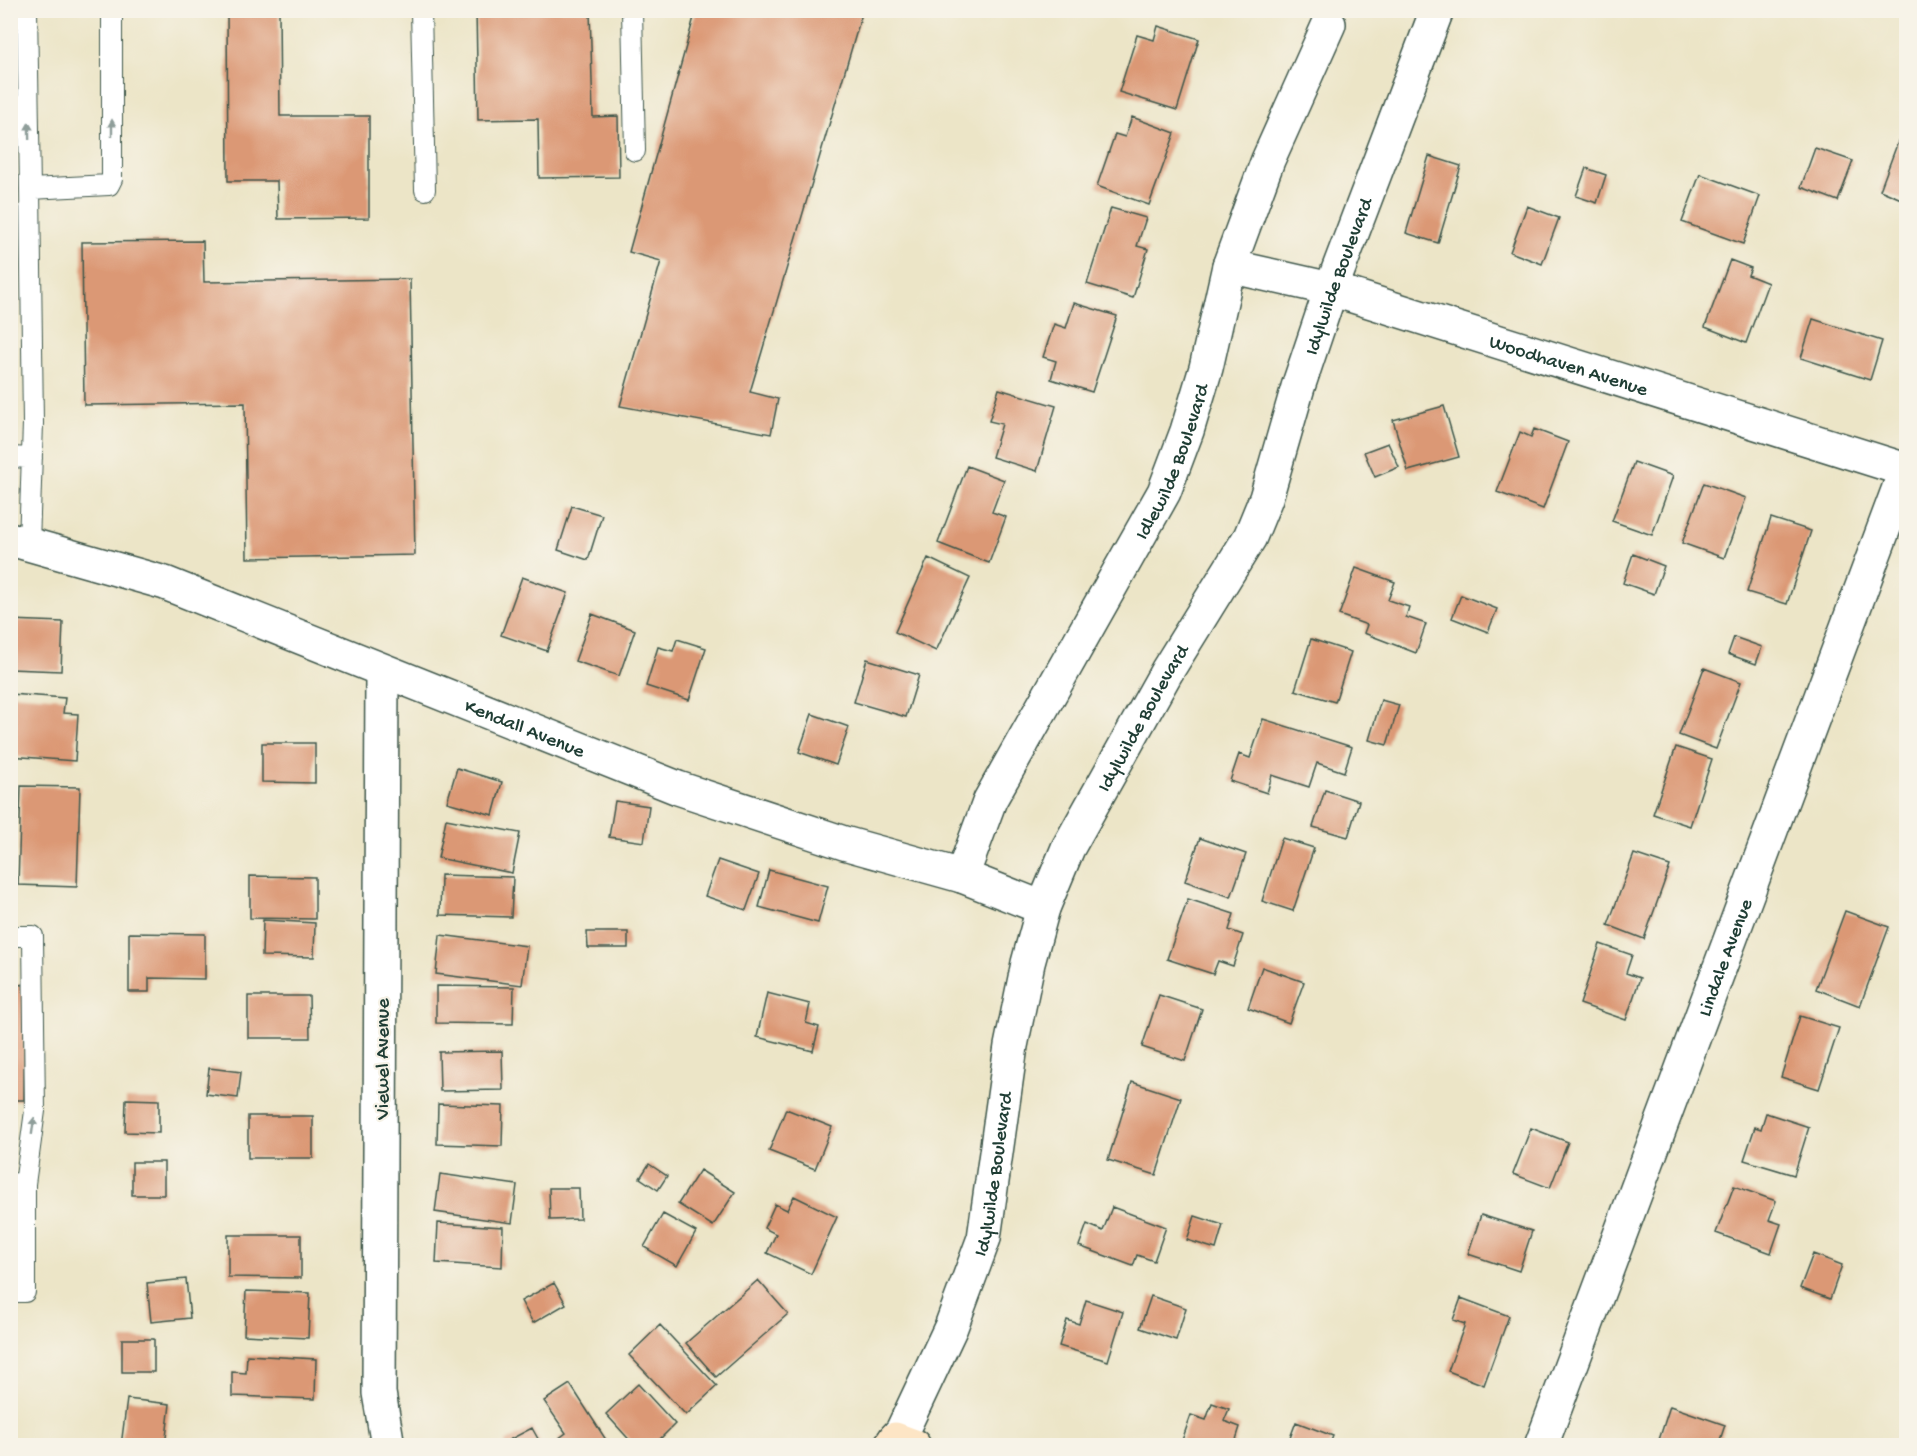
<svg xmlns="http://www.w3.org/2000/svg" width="1917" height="1456" viewBox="0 0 1917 1456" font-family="'Gochi Hand',sans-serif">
  <rect width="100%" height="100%" fill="#f7f3e8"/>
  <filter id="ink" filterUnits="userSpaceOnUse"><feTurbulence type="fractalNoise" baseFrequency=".0167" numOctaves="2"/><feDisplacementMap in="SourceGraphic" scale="12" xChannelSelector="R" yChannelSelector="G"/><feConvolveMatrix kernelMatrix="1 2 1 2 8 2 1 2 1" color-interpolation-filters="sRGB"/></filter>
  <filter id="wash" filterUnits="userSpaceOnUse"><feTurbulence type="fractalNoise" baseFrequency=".008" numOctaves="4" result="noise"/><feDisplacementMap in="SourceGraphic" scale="24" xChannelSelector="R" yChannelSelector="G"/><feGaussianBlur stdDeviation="1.35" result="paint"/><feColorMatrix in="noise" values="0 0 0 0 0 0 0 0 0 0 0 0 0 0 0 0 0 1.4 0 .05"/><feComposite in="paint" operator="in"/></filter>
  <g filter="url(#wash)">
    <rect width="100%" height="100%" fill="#ece5c7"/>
    <g id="blocks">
      <path fill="#db9875" d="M 227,10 L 279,10 L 280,116 L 369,116 L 369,218 L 278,219 L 277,181 L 228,181 Z
        M 476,10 L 590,10 L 593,117 L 618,116 L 619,177 L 539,178 L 538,119 L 478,120 Z
        M 696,10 L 863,10 L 750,392 L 778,399 L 771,434 L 620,406 L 661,261 L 629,252 Z
        M 1158,26 L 1199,39 L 1177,110 L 1119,92 L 1137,35 L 1154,40 Z
        M 1132,117 L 1175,133 L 1149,205 L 1097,186 L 1115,134 L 1125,137 Z
        M 1899,139 L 1906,142 L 1906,201 L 1880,190 Z
        M 1815,148 L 1853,161 L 1838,201 L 1801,187 Z
        M 1429,156 L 1461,166 L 1438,243 L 1406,233 Z
        M 1586,168 L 1606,175 L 1597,203 L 1576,196 Z
        M 1700,174 L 1760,196 L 1743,244 L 1682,222 Z
        M 1527,206 L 1559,218 L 1542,264 L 1510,252 Z
        M 1111,208 L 1146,218 L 1137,246 L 1148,249 L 1133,298 L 1087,284 Z
        M 203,241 L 204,282 L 410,279 L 415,555 L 247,558 L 245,403 L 84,405 L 82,242 Z
        M 1730,260 L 1751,268 L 1748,275 L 1768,283 L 1746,343 L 1705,327 Z
        M 1074,303 L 1117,316 L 1092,392 L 1051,379 L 1056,361 L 1043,357 L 1054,324 L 1066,328 Z
        M 1813,319 L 1882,341 L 1870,380 L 1801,358 Z
        M 999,389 L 1056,406 L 1037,471 L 992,457 L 1002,424 L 989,421 Z
        M 1444,406 L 1459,457 L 1408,471 L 1393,420 Z
        M 1534,429 L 1568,442 L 1543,509 L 1497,492 L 1520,432 L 1531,437 Z
        M 1388,443 L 1399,467 L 1375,477 L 1364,452 Z
        M 1634,462 L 1673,476 L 1652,535 L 1612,521 Z
        M 967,466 L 1004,480 L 992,512 L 1006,517 L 989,563 L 938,543 Z
        M 1704,483 L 1746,498 L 1724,558 L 1682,543 Z
        M 572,506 L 602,515 L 588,560 L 558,550 Z
        M 1771,518 L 1811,531 L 1787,604 L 1747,592 Z
        M 1633,554 L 1664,566 L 1654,594 L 1623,583 Z
        M 928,558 L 970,578 L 936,651 L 895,632 Z
        M 1356,568 L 1395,582 L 1388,600 L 1409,607 L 1406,617 L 1426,624 L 1416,653 L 1364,633 L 1367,625 L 1339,615 Z
        M 522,577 L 568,593 L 547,651 L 501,635 Z
        M 1461,595 L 1497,609 L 1488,632 L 1452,618 Z
        M 592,614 L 635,630 L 619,676 L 575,661 Z
        M 10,620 L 63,622 L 61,671 L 10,669 Z
        M 1734,637 L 1762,647 L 1756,664 L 1728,654 Z
        M 677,639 L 706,648 L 689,700 L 646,686 L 658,647 L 673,651 Z
        M 1311,639 L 1351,652 L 1335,702 L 1295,690 Z
        M 867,659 L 919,675 L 906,717 L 854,702 Z
        M 1704,668 L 1741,682 L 1716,749 L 1679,735 Z
        M 10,694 L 65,698 L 63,713 L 78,714 L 75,761 L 10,756 Z
        M 1381,700 L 1399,705 L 1387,745 L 1369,740 Z
        M 812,714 L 849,727 L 836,765 L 799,752 Z
        M 1263,719 L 1352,747 L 1344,772 L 1317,763 L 1309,787 L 1272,775 L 1267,793 L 1230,781 L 1239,754 L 1250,758 Z
        M 262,743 L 315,743 L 315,783 L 262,782 Z
        M 1676,747 L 1712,759 L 1690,826 L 1653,814 Z
        M 457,768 L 502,782 L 493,815 L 447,802 Z
        M 21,786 L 80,787 L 77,887 L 18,885 Z
        M 1325,790 L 1359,801 L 1348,837 L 1313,827 Z
        M 615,801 L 649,806 L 644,842 L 609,837 Z
        M 446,819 L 520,833 L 512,873 L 438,858 Z
        M 1200,838 L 1246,854 L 1231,897 L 1185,881 Z
        M 1282,838 L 1314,848 L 1293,911 L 1262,901 Z
        M 1634,854 L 1670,866 L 1644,939 L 1608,925 Z
        M 718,860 L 759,874 L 746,910 L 705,896 Z
        M 769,870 L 828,886 L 818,923 L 759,907 Z
        M 441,875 L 513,877 L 511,917 L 440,915 Z
        M 250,876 L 315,877 L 315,919 L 250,918 Z
        M 1188,899 L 1234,914 L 1229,930 L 1243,935 L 1233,966 L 1218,961 L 1213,974 L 1167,959 Z
        M 1845,911 L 1889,927 L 1860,1006 L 1816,989 Z
        M 263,920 L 315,923 L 314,957 L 262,956 Z
        M 587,932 L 628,932 L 628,948 L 588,948 Z
        M 129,933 L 205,934 L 205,979 L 149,978 L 149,992 L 129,992 Z
        M 440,935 L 527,946 L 522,985 L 436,974 Z
        M 1600,944 L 1632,955 L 1626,973 L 1640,978 L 1626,1020 L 1580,1004 Z
        M 1262,967 L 1304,982 L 1289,1023 L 1248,1008 Z
        M 10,984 L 25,985 L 24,1100 L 10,1100 Z
        M 436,986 L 514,987 L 513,1024 L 436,1023 Z
        M 767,993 L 810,1004 L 806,1023 L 819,1027 L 813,1051 L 757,1037 Z
        M 1159,995 L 1202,1009 L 1185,1061 L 1142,1047 Z
        M 248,996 L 309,996 L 310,1038 L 248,1038 Z
        M 1800,1016 L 1839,1028 L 1819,1089 L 1781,1077 Z
        M 502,1051 L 503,1090 L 440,1091 L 439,1052 Z
        M 209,1068 L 241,1072 L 238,1098 L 206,1094 Z
        M 1132,1082 L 1181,1098 L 1156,1175 L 1108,1160 Z
        M 126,1099 L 159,1100 L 159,1133 L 125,1132 Z
        M 438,1104 L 503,1106 L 502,1146 L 437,1144 Z
        M 786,1109 L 832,1127 L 815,1169 L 769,1151 Z
        M 1766,1113 L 1809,1127 L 1794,1175 L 1744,1160 L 1755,1127 L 1761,1129 Z
        M 248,1116 L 313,1116 L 313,1158 L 248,1158 Z
        M 1531,1128 L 1568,1142 L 1550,1188 L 1513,1174 Z
        M 132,1162 L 164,1162 L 164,1195 L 132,1195 Z
        M 649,1164 L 667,1176 L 658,1190 L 640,1178 Z
        M 700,1170 L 735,1192 L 713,1226 L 678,1204 Z
        M 440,1174 L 517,1185 L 512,1223 L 435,1212 Z
        M 1734,1186 L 1776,1201 L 1769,1220 L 1781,1224 L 1771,1253 L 1716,1233 Z
        M 549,1188 L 579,1188 L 580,1219 L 550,1220 Z
        M 794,1196 L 837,1217 L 811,1274 L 767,1253 L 776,1234 L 764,1228 L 775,1204 L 787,1210 Z
        M 1112,1207 L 1166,1227 L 1154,1261 L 1137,1255 L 1133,1266 L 1079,1246 L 1087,1224 L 1103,1231 Z
        M 663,1214 L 696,1232 L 677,1266 L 644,1247 Z
        M 1481,1215 L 1532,1231 L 1519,1271 L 1468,1254 Z
        M 1195,1216 L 1223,1225 L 1216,1249 L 1187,1240 Z
        M 438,1223 L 503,1227 L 502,1267 L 436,1263 Z
        M 228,1235 L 301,1235 L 301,1278 L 228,1277 Z
        M 1813,1254 L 1842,1265 L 1830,1299 L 1800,1288 Z
        M 186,1279 L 190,1318 L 151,1322 L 147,1283 Z
        M 758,1280 L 788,1314 L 716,1377 L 686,1343 Z
        M 554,1283 L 566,1304 L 533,1323 L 521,1301 Z
        M 246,1291 L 310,1293 L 308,1338 L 244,1335 Z
        M 1151,1296 L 1186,1308 L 1176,1340 L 1140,1328 Z
        M 1461,1298 L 1509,1316 L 1484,1385 L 1448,1371 L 1465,1324 L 1453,1320 Z
        M 1086,1300 L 1123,1312 L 1108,1361 L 1059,1346 L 1067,1320 L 1079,1324 Z
        M 660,1325 L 717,1386 L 686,1415 L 629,1355 Z
        M 122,1339 L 154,1339 L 154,1372 L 122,1372 Z
        M 247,1355 L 316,1359 L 315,1399 L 232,1396 L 232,1372 L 246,1373 Z
        M 570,1384 L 610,1446 L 562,1446 L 558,1439 L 566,1433 L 544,1401 Z
        M 638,1384 L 675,1424 L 653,1446 L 635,1446 L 606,1414 Z
        M 127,1399 L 170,1404 L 165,1446 L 121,1446 Z
        M 1212,1403 L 1229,1409 L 1224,1421 L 1240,1427 L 1234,1446 L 1180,1446 L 1191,1415 L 1206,1420 Z
        M 1670,1406 L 1725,1425 L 1718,1446 L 1657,1446 Z
        M 1296,1422 L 1333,1436 L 1329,1446 L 1287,1446 Z
        M 532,1428 L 542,1446 L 507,1446 L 505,1442 Z"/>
    </g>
  </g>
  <g filter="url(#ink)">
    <use href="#blocks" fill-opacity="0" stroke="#3e564a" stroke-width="1.5"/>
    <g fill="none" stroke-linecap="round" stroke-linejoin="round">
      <defs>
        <path id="lane" d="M 27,10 L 30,189
          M 421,10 L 425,190
          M 632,10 L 635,151
          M 10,457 L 32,458
          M 29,544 L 33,423 L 30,189 L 109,185 L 112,179 L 112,10
          M 10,936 L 33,936 L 35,1111 L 25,1184
          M 10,1183 L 25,1184 L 25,1292 L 10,1292"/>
        <g id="street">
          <path id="s1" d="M 1229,266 L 1331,289 L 1906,470"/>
          <path id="s2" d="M 10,539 L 165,583 L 678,788 L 844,843 L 962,876 L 1043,908"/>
          <path d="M 382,672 L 379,1393 L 388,1446"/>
          <path id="s3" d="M 962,876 L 990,800 L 1164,492 L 1187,431 L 1206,368 L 1229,266 L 1268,160 L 1329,24"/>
          <path id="s4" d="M 895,1439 L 902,1431 L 951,1327 L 984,1238 L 1011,1046 L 1028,963 L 1043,908 L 1068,848 L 1167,671 L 1250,537 L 1266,498 L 1298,387 L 1331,289 L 1437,10"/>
          <path id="s5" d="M 1541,1446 L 1906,469"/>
        </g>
        <path id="secondary" d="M 890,1446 L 895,1439 L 914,1446"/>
      </defs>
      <use href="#lane" stroke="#3e564a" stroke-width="22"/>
      <use href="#street" stroke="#3e564a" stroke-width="36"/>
      <use href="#secondary" stroke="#3e564a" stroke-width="36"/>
      <use href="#lane" stroke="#fff" stroke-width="20"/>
      <use href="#street" stroke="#fff" stroke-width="33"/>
      <use href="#secondary" stroke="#fde5c5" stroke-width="33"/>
    </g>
    <defs><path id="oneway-solid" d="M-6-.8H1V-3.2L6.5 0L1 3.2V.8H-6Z" transform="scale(1.5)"/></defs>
    <g fill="#8f9e9a">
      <use href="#oneway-solid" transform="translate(112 128) rotate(-90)"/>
      <use href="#oneway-solid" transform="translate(29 131) rotate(-91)"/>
      <use href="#oneway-solid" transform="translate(33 1126) rotate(-82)"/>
    </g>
  </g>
  <g text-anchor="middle" stroke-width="4.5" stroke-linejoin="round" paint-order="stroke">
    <g font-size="20" fill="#1f3d34" stroke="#f7f3e8">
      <text dy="7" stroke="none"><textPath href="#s4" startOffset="1257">Idylwilde Boulevard</textPath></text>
      <text dy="7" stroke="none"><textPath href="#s1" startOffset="354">Woodhaven Avenue</textPath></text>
      <text dy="7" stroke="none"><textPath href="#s3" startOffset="466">Idlewilde Boulevard</textPath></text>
      <text dy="7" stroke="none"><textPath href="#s4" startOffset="771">Idylwilde Boulevard</textPath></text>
      <text dy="7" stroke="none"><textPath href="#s2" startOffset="549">Kendall Avenue</textPath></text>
      <text dy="7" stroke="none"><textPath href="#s5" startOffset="522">Lindale Avenue</textPath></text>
      <text transform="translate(381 1059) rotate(-90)" y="7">Viewel Avenue</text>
      <text dy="7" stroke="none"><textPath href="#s4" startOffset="285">Idylwilde Boulevard</textPath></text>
    </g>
  </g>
  <rect width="1917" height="1456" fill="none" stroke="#f7f3e8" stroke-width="36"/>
</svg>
